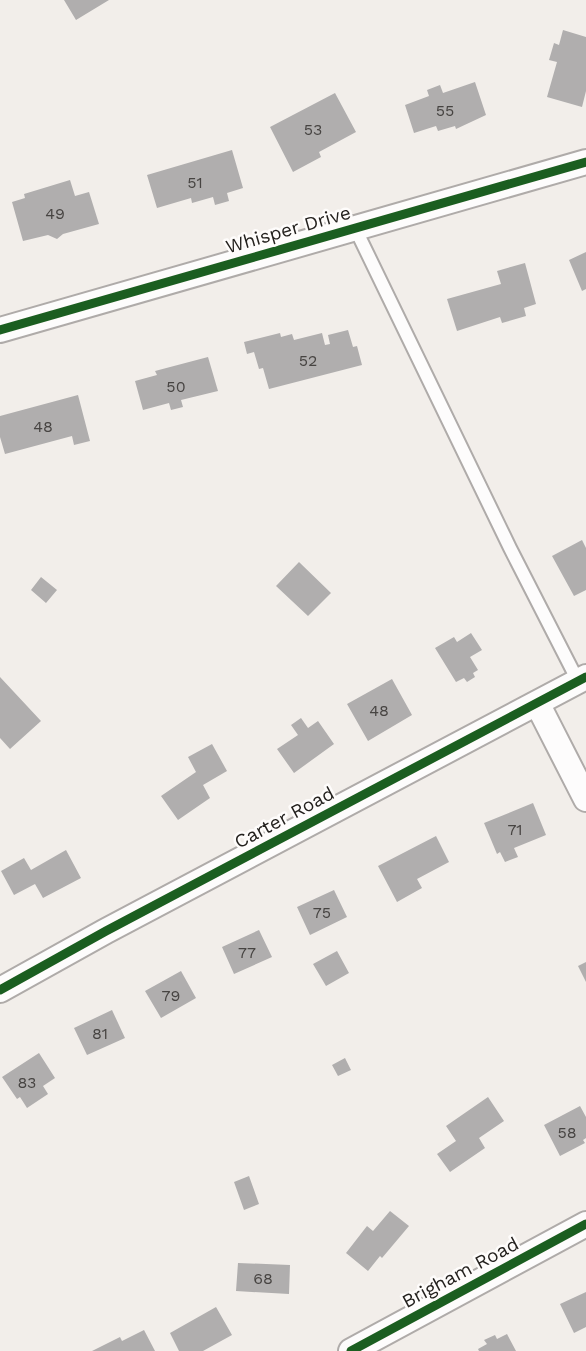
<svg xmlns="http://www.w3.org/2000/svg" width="586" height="1351" viewBox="0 0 586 1351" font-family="'Work Sans',sans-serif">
  <rect width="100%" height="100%" fill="#f2eeea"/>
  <path fill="#b0aeae" d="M 64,0 L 109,0 L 76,20 Z
    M 563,30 L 586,37 L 586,91 L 582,107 L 547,97 L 557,62 L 549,60 L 554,43 L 559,45 Z
    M 475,82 L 486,115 L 456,129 L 455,126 L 438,131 L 436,126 L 414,133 L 405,105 L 429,96 L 427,90 L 440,85 L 443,93 Z
    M 335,93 L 356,132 L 319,152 L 321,157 L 293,172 L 270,127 Z
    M 232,150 L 243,188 L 227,193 L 229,201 L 215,205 L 213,197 L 192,203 L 191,198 L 157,208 L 147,175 Z
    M 70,180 L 75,196 L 89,192 L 99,224 L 63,234 L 57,239 L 48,235 L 23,241 L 12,202 L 25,198 L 24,194 Z
    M 586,252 L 586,289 L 582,291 L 569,260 Z
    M 525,263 L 536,304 L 524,308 L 526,316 L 502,323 L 500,317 L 457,331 L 447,299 L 501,284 L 497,271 Z
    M 348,330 L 353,347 L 357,346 L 362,365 L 269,389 L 263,368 L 259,369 L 254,352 L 247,354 L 244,342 L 280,333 L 281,337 L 292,334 L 294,340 L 322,333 L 325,345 L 330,344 L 328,335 Z
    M 208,357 L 218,391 L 181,400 L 183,407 L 171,410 L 169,403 L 143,410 L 135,381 L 157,375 L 155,371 Z
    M 78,395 L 90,441 L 74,445 L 72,436 L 5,454 L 0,437 L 0,416 Z
    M 582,540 L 586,548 L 586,590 L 574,596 L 552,556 Z
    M 299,562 L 331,593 L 308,616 L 276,586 Z
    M 41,577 L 57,590 L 46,603 L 31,590 Z
    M 471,633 L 482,650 L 470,657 L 478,670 L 473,673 L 475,677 L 467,682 L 464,678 L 456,682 L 435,648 L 454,637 L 457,642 Z
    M 0,677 L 41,721 L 10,749 L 0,738 Z
    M 392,679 L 412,715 L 368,741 L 347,704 Z
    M 301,718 L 308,728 L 318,721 L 334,744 L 294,773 L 277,749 L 298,735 L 291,725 Z
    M 212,744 L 227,771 L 203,785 L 210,798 L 178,820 L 161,796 L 196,772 L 188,757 Z
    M 533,803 L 546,835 L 514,848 L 518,857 L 505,862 L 500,852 L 497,854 L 484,823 Z
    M 436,836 L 449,862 L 417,879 L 422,888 L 397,902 L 378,866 Z
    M 66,850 L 81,878 L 43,898 L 35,884 L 14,895 L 1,871 L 24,858 L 31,870 Z
    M 334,890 L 347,917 L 310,935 L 297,907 Z
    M 259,930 L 272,957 L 234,974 L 222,947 Z
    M 337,951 L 349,973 L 326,986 L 313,964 Z
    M 586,962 L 586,982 L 578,966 Z
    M 181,971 L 196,998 L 161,1018 L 145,991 Z
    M 112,1010 L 125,1038 L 87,1055 L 74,1028 Z
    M 39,1053 L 55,1078 L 43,1086 L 48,1094 L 27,1108 L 20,1097 L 17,1099 L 2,1077 Z
    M 345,1058 L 351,1070 L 338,1076 L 332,1065 Z
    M 488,1097 L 504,1121 L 479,1138 L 485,1148 L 450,1172 L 437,1154 L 456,1141 L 446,1126 Z
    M 580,1106 L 586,1117 L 586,1138 L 583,1140 L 585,1143 L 560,1156 L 544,1125 Z
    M 249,1176 L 259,1204 L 244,1210 L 234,1182 Z
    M 390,1211 L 409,1226 L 382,1258 L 380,1256 L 368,1271 L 346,1253 L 367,1226 L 373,1231 Z
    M 238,1263 L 290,1265 L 289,1294 L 236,1291 Z
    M 586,1292 L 586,1327 L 574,1333 L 560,1304 Z
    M 216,1307 L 232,1335 L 203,1351 L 179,1351 L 170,1333 Z
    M 144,1330 L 155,1351 L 92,1351 L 120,1337 L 122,1341 Z
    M 507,1334 L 516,1351 L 479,1351 L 478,1349 L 487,1344 L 484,1340 L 495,1335 L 497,1339 Z"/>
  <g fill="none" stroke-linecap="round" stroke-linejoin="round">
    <defs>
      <path id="service" d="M 355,228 L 510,548 L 578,681"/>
      <path id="minor" d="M 0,330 L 586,162
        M 537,703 L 586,799
        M 0,990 L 106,931 L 586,677
        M 351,1351 L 586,1224"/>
    </defs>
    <use href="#service" stroke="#afaba9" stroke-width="16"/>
    <use href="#minor" stroke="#afaba9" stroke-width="28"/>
    <use href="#service" stroke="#fdfcfc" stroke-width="12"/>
    <use href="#minor" stroke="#fdfcfc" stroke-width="24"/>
    <defs>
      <path id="cycleway" d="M 0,330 L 586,162
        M 0,990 L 106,931 L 586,677
        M 351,1351 L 586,1224"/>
    </defs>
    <use href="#cycleway" stroke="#fefcfb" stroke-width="13"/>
    <use href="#cycleway" stroke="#1b5e20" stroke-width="9"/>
  </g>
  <g text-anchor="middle" stroke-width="5" stroke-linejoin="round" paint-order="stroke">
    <g font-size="16" fill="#474442">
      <text x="445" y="116">55</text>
      <text x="313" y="135">53</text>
      <text x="195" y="188">51</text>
      <text x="55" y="219">49</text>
      <text x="308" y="366">52</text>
      <text x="176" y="392">50</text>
      <text x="43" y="432">48</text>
      <text x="379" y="716">48</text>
      <text x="515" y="835">71</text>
      <text x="322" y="918">75</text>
      <text x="247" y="958">77</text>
      <text x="171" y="1001">79</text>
      <text x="100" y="1039">81</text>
      <text x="27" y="1088">83</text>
      <text x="567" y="1138">58</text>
      <text x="263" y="1284">68</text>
    </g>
    <g font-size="19" fill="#24211e" stroke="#fefcfb">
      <text transform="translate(288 229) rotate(-16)" y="7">Whisper Drive</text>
      <text transform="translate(284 817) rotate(-28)" y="7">Carter Road</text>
      <text transform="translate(460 1272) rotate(-28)" y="7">Brigham Road</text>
    </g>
  </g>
</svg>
